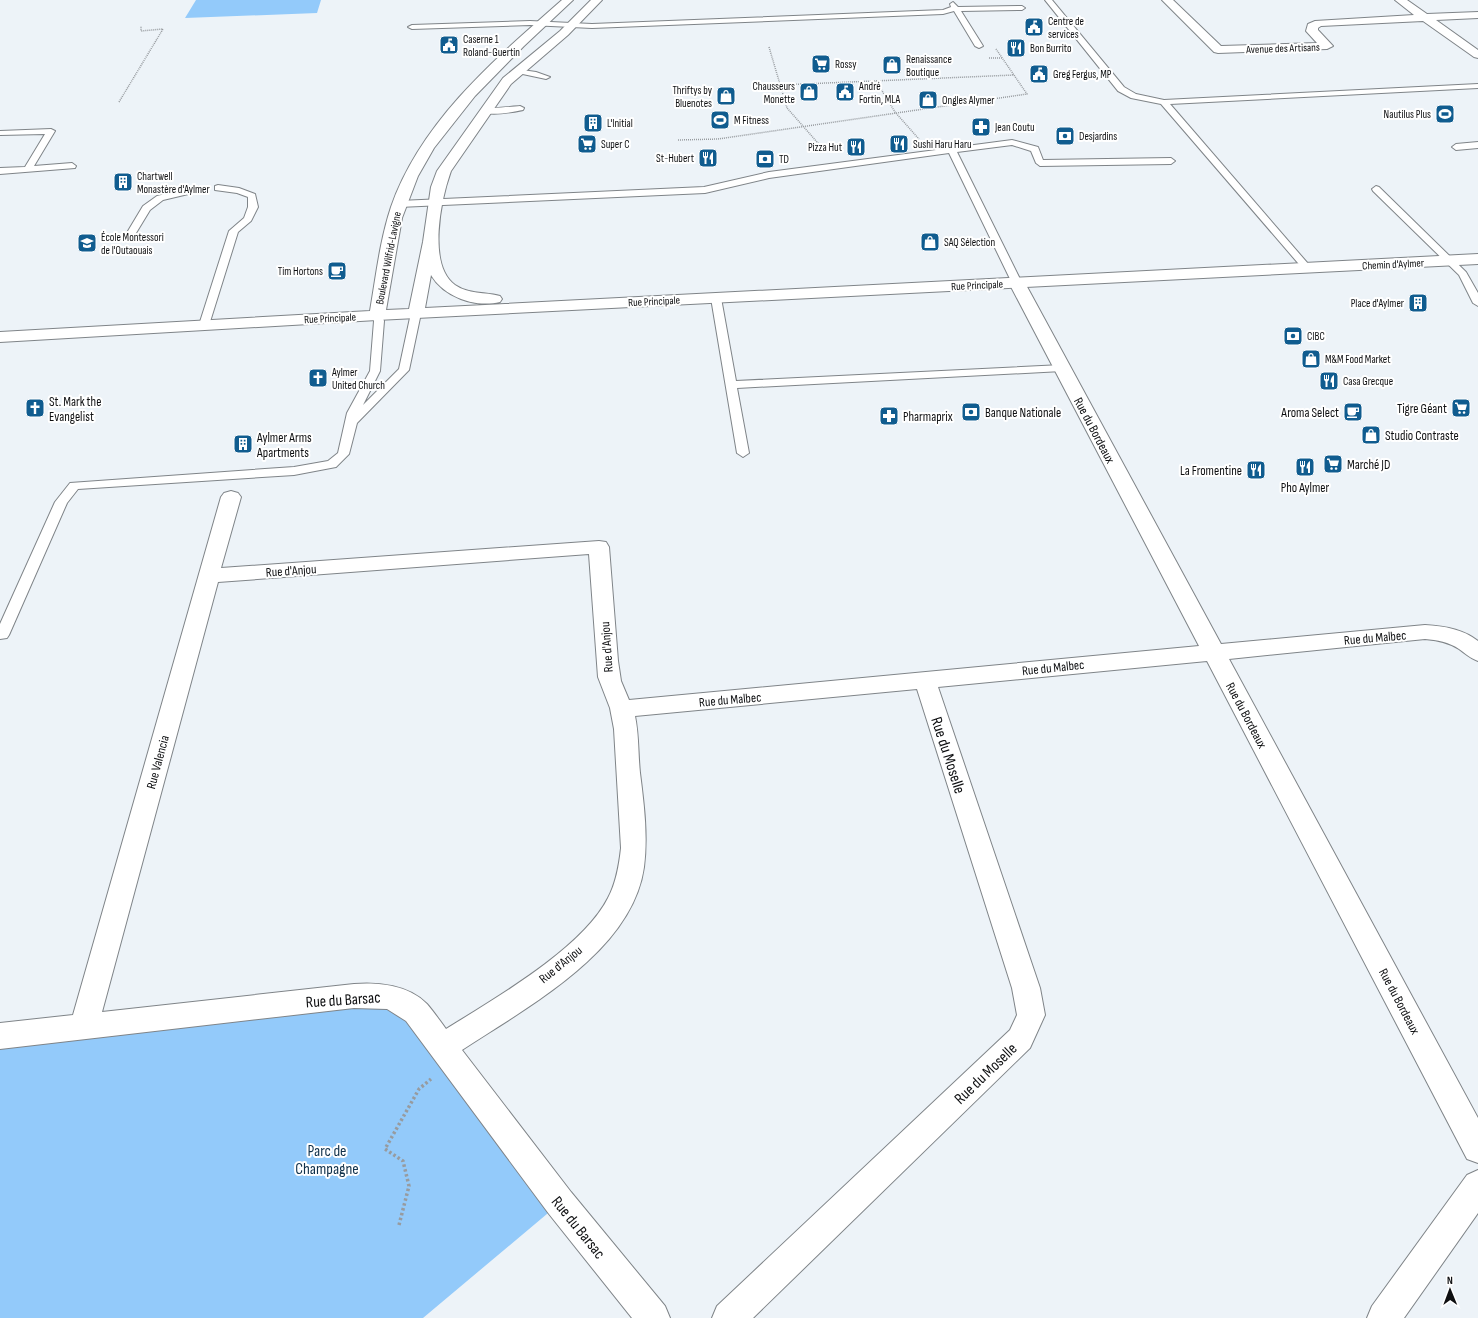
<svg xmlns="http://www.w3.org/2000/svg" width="1478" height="1318" viewBox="0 0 1478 1318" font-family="'Sofia Sans Condensed',sans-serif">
  <rect width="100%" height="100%" fill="#edf3f8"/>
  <path fill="#93cafa" d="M 196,0 L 321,0 L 317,13 L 185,18 Z
    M 400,1001 L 560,1203 L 423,1318 L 0,1318 L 0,1036 Z"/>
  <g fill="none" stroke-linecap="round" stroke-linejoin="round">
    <defs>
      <path id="lane" d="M 1045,0 L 1052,0 L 1124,87 L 1136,94 L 1164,100 L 1478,84 L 1478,88 L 1170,104 L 1310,266 L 1312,268 L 1310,270 L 1304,270 L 1161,104 L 1131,98 L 1118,91 Z
        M 953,2 L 958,7 L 1022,6 L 1025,8 L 1022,10 L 961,11 L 983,46 L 979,48 L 975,46 L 954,11 L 943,14 L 592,28 L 530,25 L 412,29 L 408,27 L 412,25 L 530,21 L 592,24 L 943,10 L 951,7 L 950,4 Z
        M 515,69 L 536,72 L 550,77 L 546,79 L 518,73 L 515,73 Z
        M 520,106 L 524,108 L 523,110 C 513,112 489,117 481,111 C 485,108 512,107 520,106 Z
        M 51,129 L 55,131 L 34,166 L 72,163 L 76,166 L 75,168 L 0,174 L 0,168 L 25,167 L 45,134 L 0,135 L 0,131 Z
        M 1012,140 L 1038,147 L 1043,160 L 1171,158 L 1175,161 L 1171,164 L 1040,166 L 1036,163 L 1031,151 L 1012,145 L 957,152 L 1022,283 L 1017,286 L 1012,283 L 949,153 L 769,178 L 705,193 L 399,207 L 394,204 L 399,201 L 704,187 L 769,172 Z
        M 1478,142 L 1478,148 L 1456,150 L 1452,147 L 1456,144 Z
        M 218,185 L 239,188 L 255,194 L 258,207 L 251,221 L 238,232 L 209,325 L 204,328 L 199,325 L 229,231 L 244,218 L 248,207 L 248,197 L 237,193 L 215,190 L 215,186 Z
        M 198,186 L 202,189 L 201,191 L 163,200 L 150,210 L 133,238 L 127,238 L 125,236 L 143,206 L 157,196 Z
        M 1376,186 L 1379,187 L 1466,272 L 1478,293 L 1478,306 L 1473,303 L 1459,275 L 1373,191 L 1372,189 Z
        M 716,295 L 721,298 L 736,381 L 1062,365 L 1067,368 L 1062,371 L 737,388 L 749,453 L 743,457 L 737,453 L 711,298 Z
        M 416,310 L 421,313 L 409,370 L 357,423 L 349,454 L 336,467 L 294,475 L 78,489 L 67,503 L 9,635 L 7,638 L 0,639 L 0,624 L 55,502 L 70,483 L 294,467 L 328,461 L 338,453 L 347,413 L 370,371 L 374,321 L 372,315 L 373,313 L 381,313 L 384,321 L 380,371 L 363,405 L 399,369 L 411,313 Z"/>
      <path id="street" d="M 1162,0 L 1173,0 L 1221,46 L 1317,43 L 1306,31 L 1308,24 L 1315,21 L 1414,15 L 1395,0 L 1407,0 L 1427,14 L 1478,12 L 1478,18 L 1436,20 L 1478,50 L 1478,58 L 1474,57 L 1423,21 L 1321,26 L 1318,28 L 1318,30 L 1333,46 L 1327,49 L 1218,53 L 1214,52 Z
        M 1017,278 L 1022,280 L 1025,283 L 1221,644 L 1425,625 C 1444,626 1463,629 1478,641 L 1478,661 C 1470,658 1466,654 1459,649 C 1449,642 1437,640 1425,639 L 1229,659 L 1478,1118 L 1478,1163 L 1467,1159 L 1207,661 L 938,687 L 1040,988 L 1045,1015 L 1030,1048 L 753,1318 L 712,1318 L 717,1306 L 1010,1030 L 1017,1015 L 1012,988 L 917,689 L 635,716 C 639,735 638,754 640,773 C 644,804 648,836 644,867 C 632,952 527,1007 462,1050 L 571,1192 L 665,1306 L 670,1318 L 632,1318 L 549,1214 L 406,1021 L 387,1009 L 354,1008 L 0,1049 L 0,1023 L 73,1015 L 221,497 L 224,493 L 231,491 L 238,493 L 241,497 L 221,568 L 599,541 L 606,542 L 609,547 L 618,661 L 621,681 L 629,700 L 1199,646 L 1009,283 L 1012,280 ZM 589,554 L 598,677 L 610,708 L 614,729 L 621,848 C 619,866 616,883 608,898 C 582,949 494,999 446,1029 C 440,1021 434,1012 427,1004 C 409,985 378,982 354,984 L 102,1012 L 218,582 Z
        M 1478,1170 L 1478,1213 L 1404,1318 L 1367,1318 L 1372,1306 L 1467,1175 Z"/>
      <path id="secondary" d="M 562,0 L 573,0 L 524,46 L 475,96 L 434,148 L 418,176 L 402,218 L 386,310 L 409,309 L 423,242 L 431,187 L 437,171 L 503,78 L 560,31 L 591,0 L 602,0 L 568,35 L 511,84 L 451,171 C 441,199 427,265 455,285 C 468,294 485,292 500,296 L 502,299 L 500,302 C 475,308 444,297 431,275 L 425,308 L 1478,254 L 1478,264 L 377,320 L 0,342 L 0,332 L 370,311 C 376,276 380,240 391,207 C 421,121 496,58 562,0 Z"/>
    </defs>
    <use href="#lane" stroke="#7f8488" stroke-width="2"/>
    <use href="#street" stroke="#7f8488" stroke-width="2"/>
    <use href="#secondary" stroke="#7f8488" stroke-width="2"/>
    <path stroke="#979b9f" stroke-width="1.5" stroke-dasharray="1 1" stroke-linecap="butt" d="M 769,47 L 787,108 L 824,150
      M 989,58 L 1002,58
      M 876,81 L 895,112 L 919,139
      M 780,85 L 1014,75
      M 119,102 L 163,29 L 141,31 L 141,26
      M 678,140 L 718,139 L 1027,94 L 996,49"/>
    <path stroke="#979b9f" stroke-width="3.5" stroke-dasharray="2.5 2.5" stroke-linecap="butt" d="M 399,1225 L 409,1186 L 403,1161 L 385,1149 L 419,1089 L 431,1079"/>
    <use href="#lane" fill="#fff" fill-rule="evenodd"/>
    <use href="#street" fill="#fff" fill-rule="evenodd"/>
    <use href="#secondary" fill="#fff" fill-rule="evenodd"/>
  </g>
  <defs>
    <symbol id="civic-square" viewBox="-11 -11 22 22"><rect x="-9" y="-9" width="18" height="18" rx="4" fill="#105c8f" stroke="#fff"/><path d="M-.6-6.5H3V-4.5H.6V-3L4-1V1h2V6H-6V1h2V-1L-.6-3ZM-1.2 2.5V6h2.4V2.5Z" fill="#fff"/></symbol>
    <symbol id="restaurant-square" viewBox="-11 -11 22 22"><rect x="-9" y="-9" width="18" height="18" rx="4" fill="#105c8f" stroke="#fff"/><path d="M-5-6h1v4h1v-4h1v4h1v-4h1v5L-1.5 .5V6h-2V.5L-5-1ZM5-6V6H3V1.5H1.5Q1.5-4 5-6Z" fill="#fff"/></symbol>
    <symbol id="supermarket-square" viewBox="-11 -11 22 22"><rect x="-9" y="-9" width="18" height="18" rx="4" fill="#105c8f" stroke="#fff"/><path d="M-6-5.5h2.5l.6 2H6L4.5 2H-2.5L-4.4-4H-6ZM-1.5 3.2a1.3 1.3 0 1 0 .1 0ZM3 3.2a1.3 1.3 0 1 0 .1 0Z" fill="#fff"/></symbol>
    <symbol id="shop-square" viewBox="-11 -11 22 22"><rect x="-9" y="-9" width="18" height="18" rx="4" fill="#105c8f" stroke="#fff"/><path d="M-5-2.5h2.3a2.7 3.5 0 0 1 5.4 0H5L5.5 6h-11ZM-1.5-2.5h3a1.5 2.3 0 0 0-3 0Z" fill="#fff"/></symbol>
    <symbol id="stadium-square" viewBox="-11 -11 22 22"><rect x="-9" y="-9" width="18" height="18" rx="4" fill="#105c8f" stroke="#fff"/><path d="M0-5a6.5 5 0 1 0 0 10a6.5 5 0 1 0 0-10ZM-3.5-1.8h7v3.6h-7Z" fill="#fff"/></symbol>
    <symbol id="building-square" viewBox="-11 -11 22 22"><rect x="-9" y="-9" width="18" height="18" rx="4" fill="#105c8f" stroke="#fff"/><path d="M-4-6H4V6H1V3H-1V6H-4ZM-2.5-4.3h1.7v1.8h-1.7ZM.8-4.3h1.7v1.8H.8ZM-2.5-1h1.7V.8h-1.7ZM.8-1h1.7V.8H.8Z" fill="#fff"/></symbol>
    <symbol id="pharmacy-square" viewBox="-11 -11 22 22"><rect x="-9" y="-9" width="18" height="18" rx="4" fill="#105c8f" stroke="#fff"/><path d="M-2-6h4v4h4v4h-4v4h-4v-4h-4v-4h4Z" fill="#fff"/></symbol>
    <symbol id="bank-square" viewBox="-11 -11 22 22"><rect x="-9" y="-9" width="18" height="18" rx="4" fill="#105c8f" stroke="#fff"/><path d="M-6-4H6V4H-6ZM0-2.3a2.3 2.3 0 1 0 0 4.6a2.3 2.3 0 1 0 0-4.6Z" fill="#fff"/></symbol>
    <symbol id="school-square" viewBox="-11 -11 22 22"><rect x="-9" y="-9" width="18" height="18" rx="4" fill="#105c8f" stroke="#fff"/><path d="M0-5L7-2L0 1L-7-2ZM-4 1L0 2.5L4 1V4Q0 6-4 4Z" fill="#fff"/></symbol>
    <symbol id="cafe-square" viewBox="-11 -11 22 22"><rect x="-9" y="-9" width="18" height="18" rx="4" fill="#105c8f" stroke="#fff"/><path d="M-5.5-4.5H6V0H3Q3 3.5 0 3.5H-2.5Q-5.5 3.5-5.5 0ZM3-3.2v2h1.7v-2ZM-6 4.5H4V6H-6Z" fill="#fff"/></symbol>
    <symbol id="church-square" viewBox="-11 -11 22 22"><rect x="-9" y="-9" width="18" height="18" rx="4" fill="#105c8f" stroke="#fff"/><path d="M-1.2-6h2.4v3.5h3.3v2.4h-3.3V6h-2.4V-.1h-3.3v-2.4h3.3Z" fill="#fff"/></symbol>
  </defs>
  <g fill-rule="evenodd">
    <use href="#civic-square" x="1023" y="16" width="22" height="22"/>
    <use href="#civic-square" x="438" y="34" width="22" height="22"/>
    <use href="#restaurant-square" x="1005" y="37" width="22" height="22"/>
    <use href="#supermarket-square" x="810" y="53" width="22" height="22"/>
    <use href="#shop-square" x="881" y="54" width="22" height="22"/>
    <use href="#civic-square" x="1028" y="63" width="22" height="22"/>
    <use href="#shop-square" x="798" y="81" width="22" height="22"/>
    <use href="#civic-square" x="834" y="81" width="22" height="22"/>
    <use href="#shop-square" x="715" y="85" width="22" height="22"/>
    <use href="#shop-square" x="917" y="89" width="22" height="22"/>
    <use href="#stadium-square" x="1434" y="103" width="22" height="22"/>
    <use href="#stadium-square" x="709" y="109" width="22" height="22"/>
    <use href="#building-square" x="582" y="112" width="22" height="22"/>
    <use href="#pharmacy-square" x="970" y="116" width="22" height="22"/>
    <use href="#bank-square" x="1054" y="125" width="22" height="22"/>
    <use href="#supermarket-square" x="576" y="133" width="22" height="22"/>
    <use href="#restaurant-square" x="888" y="133" width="22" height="22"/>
    <use href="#restaurant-square" x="845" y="136" width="22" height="22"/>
    <use href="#restaurant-square" x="697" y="147" width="22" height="22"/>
    <use href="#bank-square" x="754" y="148" width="22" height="22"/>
    <use href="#building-square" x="112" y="171" width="22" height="22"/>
    <use href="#shop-square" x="919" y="231" width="22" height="22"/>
    <use href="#school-square" x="76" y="232" width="22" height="22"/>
    <use href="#cafe-square" x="326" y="260" width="22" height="22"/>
    <use href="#building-square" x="1407" y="292" width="22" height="22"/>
    <use href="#bank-square" x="1282" y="325" width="22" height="22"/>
    <use href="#shop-square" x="1300" y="348" width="22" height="22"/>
    <use href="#church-square" x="307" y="367" width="22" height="22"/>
    <use href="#restaurant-square" x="1318" y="370" width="22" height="22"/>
    <use href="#church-square" x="24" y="397" width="22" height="22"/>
    <use href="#supermarket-square" x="1450" y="397" width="22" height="22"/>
    <use href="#bank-square" x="960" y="401" width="22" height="22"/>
    <use href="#cafe-square" x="1342" y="401" width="22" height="22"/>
    <use href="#pharmacy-square" x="878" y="405" width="22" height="22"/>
    <use href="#shop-square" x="1360" y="424" width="22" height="22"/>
    <use href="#building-square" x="232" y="433" width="22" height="22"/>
    <use href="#supermarket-square" x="1322" y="453" width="22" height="22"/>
    <use href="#restaurant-square" x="1294" y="456" width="22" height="22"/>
    <use href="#restaurant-square" x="1245" y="459" width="22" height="22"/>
  </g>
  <g text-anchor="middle" stroke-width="4" stroke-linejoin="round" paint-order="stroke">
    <g font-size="11" fill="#0e0f11" stroke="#fff" text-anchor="start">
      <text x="1048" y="25">Centre de<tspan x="1048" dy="13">services</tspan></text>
      <text x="463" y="43">Caserne 1<tspan x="463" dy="13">Roland-Guertin</tspan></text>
      <text x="1030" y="52">Bon Burrito</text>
      <text x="906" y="63">Renaissance<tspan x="906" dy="13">Boutique</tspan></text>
      <text x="835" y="68">Rossy</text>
      <text x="1053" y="78">Greg Fergus, MP</text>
      <text x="795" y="90" text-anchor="end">Chausseurs<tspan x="795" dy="13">Monette</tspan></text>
      <text x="859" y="90">André<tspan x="859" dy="13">Fortin, MLA</tspan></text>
      <text x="712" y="94" text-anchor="end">Thriftys by<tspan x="712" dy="13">Bluenotes</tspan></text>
      <text x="942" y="104">Ongles Alymer</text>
      <text x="1431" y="118" text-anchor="end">Nautilus Plus</text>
      <text x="734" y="124">M Fitness</text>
      <text x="607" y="127">L'Initial</text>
      <text x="995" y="131">Jean Coutu</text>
      <text x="1079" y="140">Desjardins</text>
      <text x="601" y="148">Super C</text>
      <text x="913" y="148">Sushi Haru Haru</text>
      <text x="842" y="151" text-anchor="end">Pizza Hut</text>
      <text x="694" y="162" text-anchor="end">St-Hubert</text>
      <text x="779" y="163">TD</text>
      <text x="137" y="180">Chartwell<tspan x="137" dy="13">Monastère d'Aylmer</tspan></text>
      <text x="101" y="241">École Montessori<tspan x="101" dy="13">de l'Outaouais</tspan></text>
      <text x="944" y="246">SAQ Sélection</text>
      <text x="323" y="275" text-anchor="end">Tim Hortons</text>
      <text x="1404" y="307" text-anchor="end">Place d'Aylmer</text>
      <text x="1307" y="340">CIBC</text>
      <text x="1325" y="363">M&amp;M Food Market</text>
      <text x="332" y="376">Aylmer<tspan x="332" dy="13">United Church</tspan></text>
      <text x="1343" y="385">Casa Grecque</text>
    </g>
    <g font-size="11" fill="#0e0f11" stroke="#fff">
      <text transform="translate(1283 48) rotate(-2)" y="4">Avenue des Artisans</text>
      <text transform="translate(388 258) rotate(-79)" y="4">Boulevard Wilfrid-Lavigne</text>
      <text transform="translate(1393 264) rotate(-3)" y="4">Chemin d'Aylmer</text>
      <text transform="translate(977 285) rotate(-3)" y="4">Rue Principale</text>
      <text transform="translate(654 301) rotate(-3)" y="4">Rue Principale</text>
      <text transform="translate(330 318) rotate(-3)" y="4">Rue Principale</text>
    </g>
    <g font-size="13" fill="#0e0f11" stroke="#fff" text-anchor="start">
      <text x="49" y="406">St. Mark the<tspan x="49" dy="15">Evangelist</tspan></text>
      <text x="1447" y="413" text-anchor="end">Tigre Géant</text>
      <text x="985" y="417">Banque Nationale</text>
      <text x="1339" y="417" text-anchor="end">Aroma Select</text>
      <text x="903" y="421">Pharmaprix</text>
      <text x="1385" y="440">Studio Contraste</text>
      <text x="257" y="442">Aylmer Arms<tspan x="257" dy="15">Apartments</tspan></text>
      <text x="1347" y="469">Marché JD</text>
      <text x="1242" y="475" text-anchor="end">La Fromentine</text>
      <text x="1305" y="492" text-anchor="middle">Pho Aylmer</text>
    </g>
    <g font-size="13" fill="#0e0f11" stroke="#fff">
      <text transform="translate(1095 430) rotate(62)" y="5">Rue du Bordeaux</text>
      <text transform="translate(291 570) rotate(-4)" y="5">Rue d'Anjou</text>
      <text transform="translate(1375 637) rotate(-5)" y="5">Rue du Malbec</text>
      <text transform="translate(606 647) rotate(-94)" y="5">Rue d'Anjou</text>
      <text transform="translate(1053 667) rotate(-6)" y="5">Rue du Malbec</text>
      <text transform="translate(730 699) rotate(-5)" y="5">Rue du Malbec</text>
      <text transform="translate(1247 715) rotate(62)" y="5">Rue du Bordeaux</text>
      <text transform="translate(157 762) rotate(-75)" y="5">Rue Valencia</text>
      <text transform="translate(560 964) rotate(-39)" y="5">Rue d'Anjou</text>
      <text transform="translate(1400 1001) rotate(62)" y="5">Rue du Bordeaux</text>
    </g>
    <g font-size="16" fill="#0e0f11" stroke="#fff">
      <text transform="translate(949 755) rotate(72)" y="6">Rue du Moselle</text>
      <text transform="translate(343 999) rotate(-4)" y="6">Rue du Barsac</text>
      <text transform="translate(985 1073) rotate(-44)" y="6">Rue du Moselle</text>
      <text transform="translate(579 1227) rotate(51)" y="6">Rue du Barsac</text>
    </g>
    <g font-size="16" fill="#10314b" stroke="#fff">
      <text x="327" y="1156">Parc de<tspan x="327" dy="18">Champagne</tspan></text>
    </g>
  </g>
  <g transform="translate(1450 1290) rotate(359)" stroke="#ffffff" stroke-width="3" paint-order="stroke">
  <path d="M0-3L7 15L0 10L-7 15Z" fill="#0e0f11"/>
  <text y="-6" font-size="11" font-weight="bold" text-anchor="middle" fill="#0e0f11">N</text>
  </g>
</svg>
